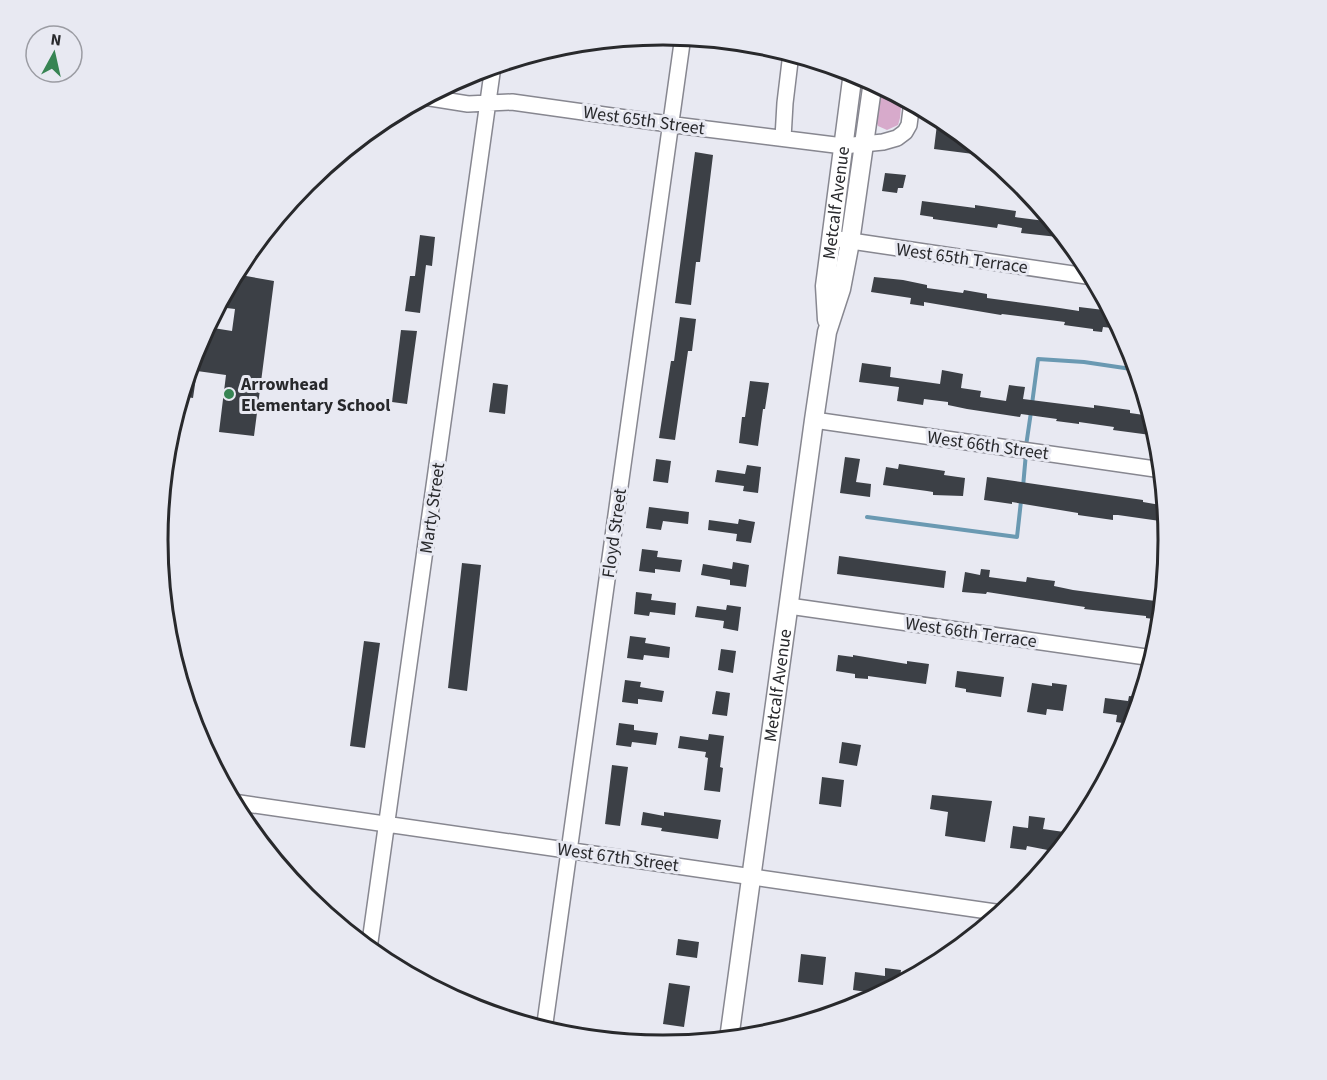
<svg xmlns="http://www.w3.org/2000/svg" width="1327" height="1080" viewBox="0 0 1327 1080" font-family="'Source Sans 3',sans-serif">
  <rect width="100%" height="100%" fill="#e8e9f2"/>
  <path fill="#d7aacb" d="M 879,85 L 902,97 L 900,118 L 898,125 L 887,130 L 878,126 L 875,118 Z"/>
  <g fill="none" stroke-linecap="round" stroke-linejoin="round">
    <path stroke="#6a99b2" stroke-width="4" d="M 1032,404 L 1038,359 L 1084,362 L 1138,370
      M 1026,446 L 1031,412
      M 1023,487 L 1026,453
      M 867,517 L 1017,537 L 1021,501"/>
  </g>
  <path fill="#3c4046" d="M 938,116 L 945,120 L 989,156 L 934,149 Z
    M 695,152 L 713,155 L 700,262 L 696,262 L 691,305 L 675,303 Z
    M 885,173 L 906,175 L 903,188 L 898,188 L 897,193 L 882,191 Z
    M 922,201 L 975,208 L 975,205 L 1016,211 L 1015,217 L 1053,222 L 1067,238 L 1021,233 L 1022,228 L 998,224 L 997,228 L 933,219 L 933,217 L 920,215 Z
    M 420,235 L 435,237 L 432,266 L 426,265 L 420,313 L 405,311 L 410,276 L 415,276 Z
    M 235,274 L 274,281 L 254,436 L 219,432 L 226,375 L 197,371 L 193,398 L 181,396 L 197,346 L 207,327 L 232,331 L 235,309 L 218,307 Z
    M 874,277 L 903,280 L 927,285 L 927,288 L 963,293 L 964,290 L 987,294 L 987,298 L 1053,307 L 1079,311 L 1079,307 L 1112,311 L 1121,329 L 1103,327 L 1102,332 L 1093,331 L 1093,329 L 1064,325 L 1065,322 L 1002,314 L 1001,315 L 924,302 L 924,306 L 910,304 L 911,298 L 871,292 Z
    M 680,317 L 696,319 L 692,351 L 688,351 L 675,440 L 659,438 L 671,361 L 674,361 Z
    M 401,330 L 417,331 L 407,404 L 392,402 Z
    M 862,363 L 891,367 L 890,377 L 940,384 L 942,370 L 963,374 L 961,388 L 981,391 L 980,397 L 1006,401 L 1009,385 L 1025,387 L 1023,399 L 1094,408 L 1094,405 L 1130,410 L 1130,413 L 1151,416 L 1158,436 L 1113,430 L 1114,427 L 1079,422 L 1079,424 L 1056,421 L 1057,419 L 1021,414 L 1020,417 L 967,409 L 948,405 L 948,402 L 924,399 L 923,405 L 897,401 L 899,387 L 859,382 Z
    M 750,381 L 769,383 L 765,409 L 763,409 L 758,446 L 739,443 L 742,417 L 745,417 Z
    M 493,383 L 508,385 L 505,414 L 489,412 Z
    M 845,457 L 860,459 L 856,482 L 871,484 L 870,497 L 840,493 Z
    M 656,459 L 671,461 L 668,483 L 653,481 Z
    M 899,464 L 945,471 L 944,475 L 965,478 L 963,496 L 933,495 L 933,492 L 927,491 L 883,485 L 886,467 L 898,469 Z
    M 747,465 L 761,467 L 758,493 L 743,491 L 744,486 L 715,482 L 717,470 L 745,474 Z
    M 987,477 L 1143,500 L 1143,502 L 1166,506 L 1167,522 L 1118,515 L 1113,515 L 1113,520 L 1078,515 L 1078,513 L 1012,502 L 1012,504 L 984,500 Z
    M 649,507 L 689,512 L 688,524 L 663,521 L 661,530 L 646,528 Z
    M 739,519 L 755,522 L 751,543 L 736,541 L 737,534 L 708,530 L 709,520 L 738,524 Z
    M 642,549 L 658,551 L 657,557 L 682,560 L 680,572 L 655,569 L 655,573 L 639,571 Z
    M 839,556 L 946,571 L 944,588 L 837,574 Z
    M 733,562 L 749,565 L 746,587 L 730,585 L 730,580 L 701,575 L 703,564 L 732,569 Z
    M 462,563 L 481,565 L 467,691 L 448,688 Z
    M 981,569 L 990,570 L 989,577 L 1026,582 L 1027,577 L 1039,579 L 1055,581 L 1054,586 L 1073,590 L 1163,602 L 1161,620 L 1146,618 L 1146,616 L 1084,609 L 1085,607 L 987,592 L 986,594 L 962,592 L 965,572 L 980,575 Z
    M 636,592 L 652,594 L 651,600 L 676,603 L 675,615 L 650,612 L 649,616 L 634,614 Z
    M 727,605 L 741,607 L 738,631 L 723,628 L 724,621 L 695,617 L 697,606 L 726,610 Z
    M 630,636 L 646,638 L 645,643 L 670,647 L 669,658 L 644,655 L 643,660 L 627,658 Z
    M 364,641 L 380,643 L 365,748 L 350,746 Z
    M 721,649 L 736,651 L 733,673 L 718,670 Z
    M 838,655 L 853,657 L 853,655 L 907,664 L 907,661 L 929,664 L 926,684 L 868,676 L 868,679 L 855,678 L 855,674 L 836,671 Z
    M 957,671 L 1004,677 L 1001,697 L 966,692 L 966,689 L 955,687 Z
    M 625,680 L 641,682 L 640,687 L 664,691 L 662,702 L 638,699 L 638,704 L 622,702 Z
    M 1032,683 L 1052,686 L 1052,683 L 1067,685 L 1063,711 L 1047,709 L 1046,715 L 1027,712 Z
    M 716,691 L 730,693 L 727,716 L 712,714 Z
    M 1129,696 L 1141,697 L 1135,718 L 1130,717 L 1129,724 L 1116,722 L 1117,715 L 1103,713 L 1105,698 L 1128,701 Z
    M 619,723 L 634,725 L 634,730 L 658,733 L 656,745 L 632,742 L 631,747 L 616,745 Z
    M 709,734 L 724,736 L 720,767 L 723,768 L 720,792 L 704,790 L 708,758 L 705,757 L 706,752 L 678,748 L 680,736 L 708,740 Z
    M 842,742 L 861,745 L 857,766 L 839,763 Z
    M 612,765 L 628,767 L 620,826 L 605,824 Z
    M 822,777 L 844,780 L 841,807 L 819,804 Z
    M 932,795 L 992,801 L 985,842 L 945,836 L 948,812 L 930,809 Z
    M 643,812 L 664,816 L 664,812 L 721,820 L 718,839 L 661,831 L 662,828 L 641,825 Z
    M 1029,816 L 1045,818 L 1043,829 L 1064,832 L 1062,848 L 1058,852 L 1027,846 L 1026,850 L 1010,848 L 1013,826 L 1028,828 Z
    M 678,939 L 699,942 L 697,958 L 676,955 Z
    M 801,954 L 826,957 L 823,985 L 798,982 Z
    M 885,968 L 901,970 L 899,984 L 881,994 L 853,990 L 855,972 L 885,976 Z
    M 669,983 L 690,986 L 684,1027 L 663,1024 Z"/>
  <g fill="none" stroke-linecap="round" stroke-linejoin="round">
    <defs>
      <path id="minor" d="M 424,97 L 468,104 L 512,102 L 683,126 L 843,146 L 883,142 L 897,138 L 905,132 L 909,125 L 912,102
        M 783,138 L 785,103 L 791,53
        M 831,238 L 1093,277
        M 814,420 L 1162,470
        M 789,606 L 1153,658
        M 233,802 L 1002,913
        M 369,949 L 493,66
        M 544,1030 L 683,36"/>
      <g id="major">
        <path id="s1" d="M 827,320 L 825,286 L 853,72"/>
        <path id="s2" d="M 729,1039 L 814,420 L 827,332 L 841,289 L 850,242 L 873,81"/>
      </g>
    </defs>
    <use href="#minor" stroke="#878790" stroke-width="18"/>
    <use href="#major" stroke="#878790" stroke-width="21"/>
    <use href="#minor" stroke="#fff" stroke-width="15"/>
    <use href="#major" stroke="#fff" stroke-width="18"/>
  </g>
  <circle fill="#378453" stroke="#e8e9f2" stroke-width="2" cx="229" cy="394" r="6"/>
  <g text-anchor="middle" stroke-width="6" stroke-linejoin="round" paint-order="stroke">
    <g font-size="18" fill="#28292c" stroke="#e8e9f2">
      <text transform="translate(644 120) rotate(8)" y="6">West 65th Street</text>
      <text dy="6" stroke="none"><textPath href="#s1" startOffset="118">Metcalf Avenue</textPath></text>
      <text transform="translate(962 258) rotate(8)" y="6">West 65th Terrace</text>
      <text transform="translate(988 445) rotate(8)" y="6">West 66th Street</text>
      <text transform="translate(432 508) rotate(-82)" y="6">Marty Street</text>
      <text transform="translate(614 533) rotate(-82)" y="6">Floyd Street</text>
      <text transform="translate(971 632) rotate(8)" y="6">West 66th Terrace</text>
      <text dy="6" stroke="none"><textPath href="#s2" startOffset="357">Metcalf Avenue</textPath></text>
      <text transform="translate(618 857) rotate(8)" y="6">West 67th Street</text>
    </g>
    <g font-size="18" font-weight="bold" fill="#28292c" stroke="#e8e9f2" text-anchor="start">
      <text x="241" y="390">Arrowhead<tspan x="241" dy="21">Elementary School</tspan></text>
    </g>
  </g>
  <path d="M0 0H1327V1080H0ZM168 540a495 495 0 1 1 990 0a495 495 0 1 1-990 0Z" fill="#e8e9f2" fill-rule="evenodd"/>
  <path fill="none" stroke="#28292c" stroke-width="3" d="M168 540a495 495 0 1 1 990 0a495 495 0 1 1-990 0Z"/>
  <g transform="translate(54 54) rotate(8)"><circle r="28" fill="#e8e9f2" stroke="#9b9ca3" stroke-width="1.5"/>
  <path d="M0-4.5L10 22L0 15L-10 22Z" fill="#378453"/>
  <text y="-9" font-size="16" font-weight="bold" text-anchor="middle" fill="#28292c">N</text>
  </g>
</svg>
